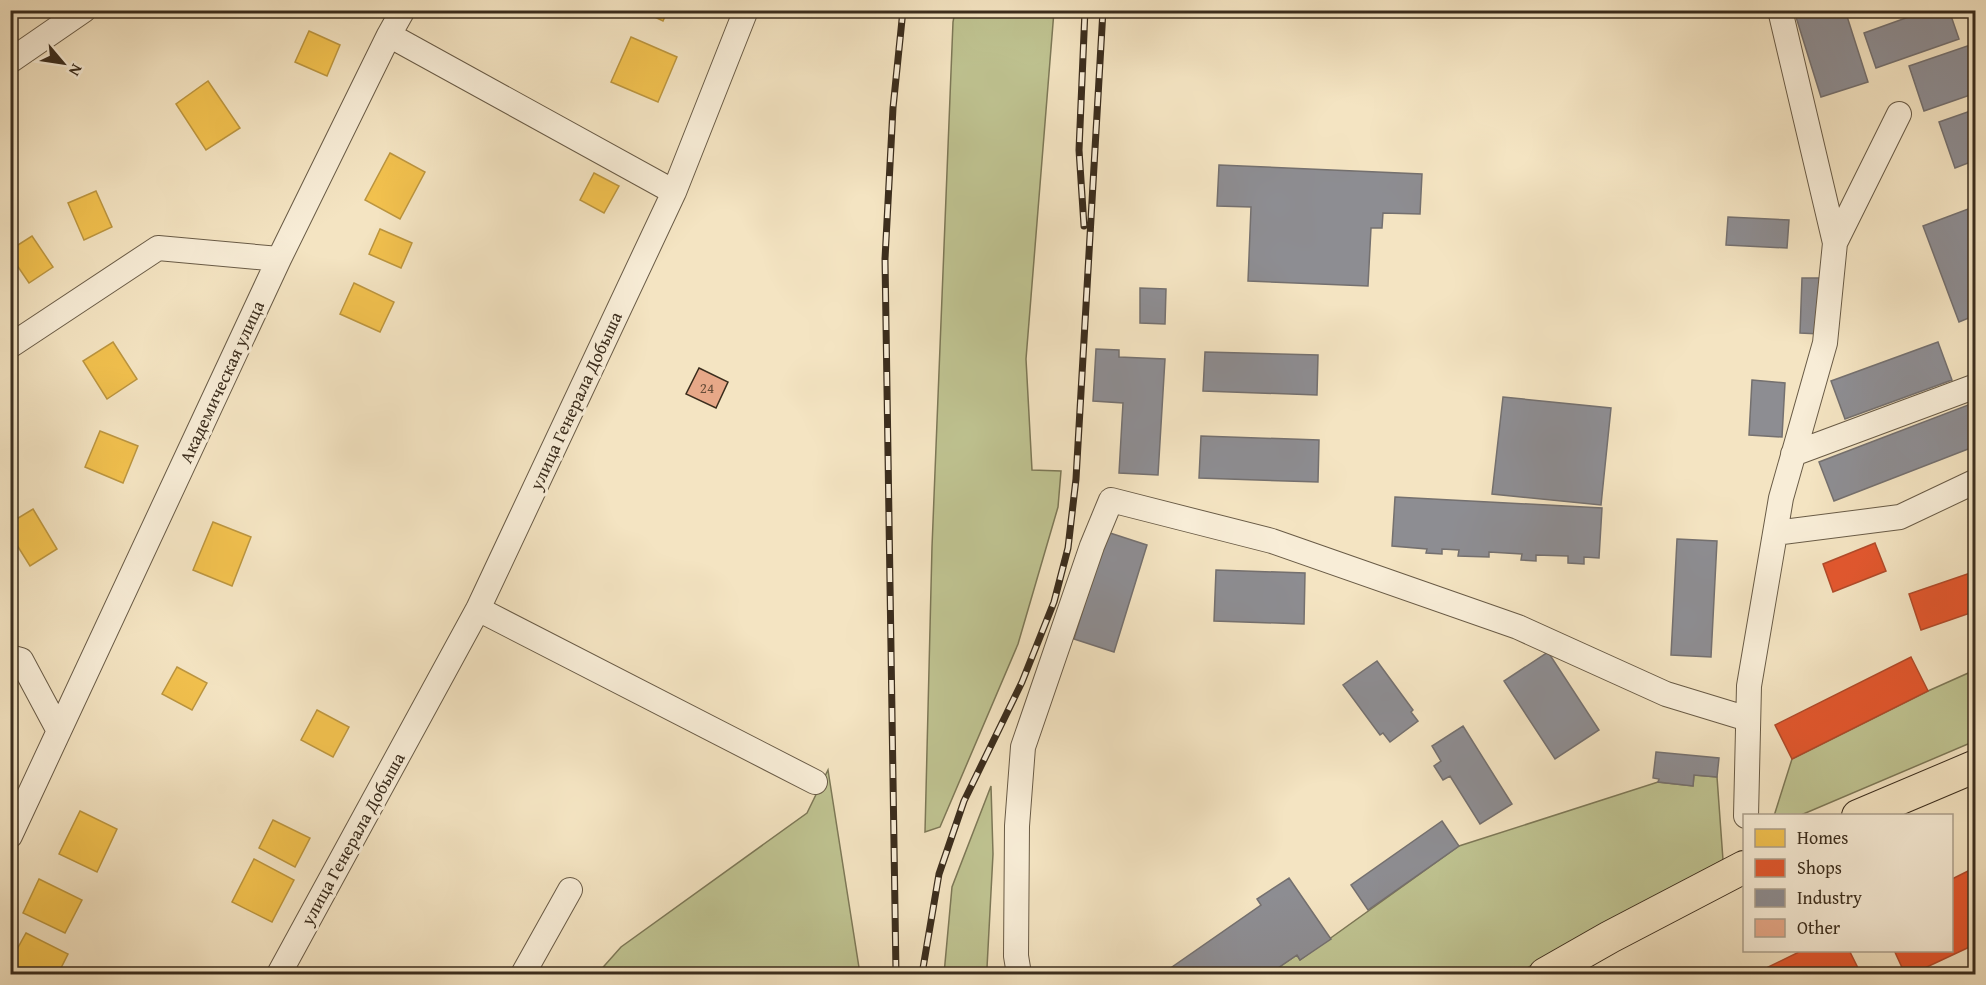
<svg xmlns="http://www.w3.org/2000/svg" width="1986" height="985" viewBox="0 0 1986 985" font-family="'Gentium Book Plus',serif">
  <rect width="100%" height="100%" fill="#f4e4c2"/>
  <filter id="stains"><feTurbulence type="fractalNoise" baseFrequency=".00333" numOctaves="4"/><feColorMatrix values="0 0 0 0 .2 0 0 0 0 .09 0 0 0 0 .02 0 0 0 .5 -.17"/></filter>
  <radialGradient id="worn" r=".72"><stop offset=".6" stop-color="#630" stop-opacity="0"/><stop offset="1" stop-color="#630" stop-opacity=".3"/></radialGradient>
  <path fill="#bfc391" stroke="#7d7857" stroke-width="1.5" d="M 955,11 L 1054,11 L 1026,359 L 1032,470 L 1061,471 L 1058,507 L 1018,644 L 940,827 L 925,832 L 932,547 L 953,22 Z
    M 1975,670 L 1975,741 L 1801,815 L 1774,816 L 1792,759 L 1928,691 Z
    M 828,770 L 860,974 L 597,974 L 621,947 L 807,813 Z
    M 1694,775 L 1717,777 L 1723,860 L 1516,974 L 1269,974 L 1297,955 L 1300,960 L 1459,846 L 1658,782 L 1693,786 Z
    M 991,786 L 993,854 L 987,968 L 989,974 L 944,974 L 952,887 Z"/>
  <path fill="#f2c14e" stroke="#bb953f" stroke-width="1.5" d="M 640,10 L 668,10 L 663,21 Z
    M 309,31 L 340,45 L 327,76 L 295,62 Z
    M 631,37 L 677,57 L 658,102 L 611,82 Z
    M 208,81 L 240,128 L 206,150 L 176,104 Z
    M 390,153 L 425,172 L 400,219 L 365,200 Z
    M 594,173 L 619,186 L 604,213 L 580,200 Z
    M 96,191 L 112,227 L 84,240 L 68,203 Z
    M 380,229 L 412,243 L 401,268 L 369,254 Z
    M 32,236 L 53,267 L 29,283 L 10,255 L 10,250 Z
    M 354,283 L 394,302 L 380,332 L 340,314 Z
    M 113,342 L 137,379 L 107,399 L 83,361 Z
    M 100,431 L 138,446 L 123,483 L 85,467 Z
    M 33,509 L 57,549 L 30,566 L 10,534 L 10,523 Z
    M 213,522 L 251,537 L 232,586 L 193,570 Z
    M 177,667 L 207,683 L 192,710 L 162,694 Z
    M 317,710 L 349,727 L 333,757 L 301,740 Z
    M 80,811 L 117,829 L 97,872 L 59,854 Z
    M 273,820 L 310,838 L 295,867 L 259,848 Z
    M 254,859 L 294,880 L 272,922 L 232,902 Z
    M 39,879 L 82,900 L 65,933 L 23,913 Z
    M 26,933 L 68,954 L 58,974 L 10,974 L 10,962 Z"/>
  <path fill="#e4572e" stroke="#b14a29" stroke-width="1.5" d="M 1875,543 L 1886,571 L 1833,592 L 1823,564 Z
    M 1976,571 L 1976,611 L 1921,630 L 1909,594 Z
    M 1911,657 L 1928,691 L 1792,759 L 1775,725 Z
    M 1976,867 L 1976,944 L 1912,974 L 1905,974 L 1894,950 L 1952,950 L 1952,879 Z
    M 1803,950 L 1849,950 L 1861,974 L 1754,974 Z"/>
  <path fill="#8d8d92" stroke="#74706f" stroke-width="1.5" d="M 1817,10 L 1845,10 L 1868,82 L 1821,97 L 1796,17 Z
    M 1928,10 L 1949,10 L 1959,39 L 1876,68 L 1864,33 Z
    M 1976,43 L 1976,93 L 1924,111 L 1909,66 Z
    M 1976,109 L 1976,160 L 1955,168 L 1939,122 Z
    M 1219,165 L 1422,174 L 1420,214 L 1383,213 L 1382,228 L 1371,228 L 1368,286 L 1248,281 L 1251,207 L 1217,206 Z
    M 1976,206 L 1976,315 L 1959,322 L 1923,226 Z
    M 1728,217 L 1789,220 L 1787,248 L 1726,245 Z
    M 1802,278 L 1822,278 L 1820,334 L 1800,333 Z
    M 1140,288 L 1166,289 L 1165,324 L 1140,323 Z
    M 1938,342 L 1952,380 L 1845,419 L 1831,381 Z
    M 1096,349 L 1119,350 L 1119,357 L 1165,359 L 1158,475 L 1119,473 L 1123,403 L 1093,401 Z
    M 1205,352 L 1318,355 L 1317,395 L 1203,391 Z
    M 1752,380 L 1785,383 L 1782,437 L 1749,435 Z
    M 1503,397 L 1611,408 L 1601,505 L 1492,494 Z
    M 1976,402 L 1976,446 L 1834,501 L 1819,462 Z
    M 1201,436 L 1319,440 L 1318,482 L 1199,478 Z
    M 1395,497 L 1602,508 L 1599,558 L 1584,557 L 1584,564 L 1568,563 L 1568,556 L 1536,555 L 1536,561 L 1521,560 L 1522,554 L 1489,552 L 1489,557 L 1458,556 L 1459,550 L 1442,549 L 1442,554 L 1426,553 L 1427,549 L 1392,546 Z
    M 1107,532 L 1147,545 L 1114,652 L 1074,639 Z
    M 1677,539 L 1717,541 L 1711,657 L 1671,655 Z
    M 1216,570 L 1305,573 L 1304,624 L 1214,621 Z
    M 1548,652 L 1599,730 L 1555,759 L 1504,681 Z
    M 1377,661 L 1413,710 L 1411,712 L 1418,721 L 1390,742 L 1383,733 L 1380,735 L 1343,685 Z
    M 1463,726 L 1512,804 L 1480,824 L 1450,776 L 1443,780 L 1434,766 L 1441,761 L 1432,746 Z
    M 1656,752 L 1719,758 L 1717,777 L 1694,775 L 1693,786 L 1658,782 L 1659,779 L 1653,778 Z
    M 1442,821 L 1459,846 L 1368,910 L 1351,885 Z
    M 1289,878 L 1331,939 L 1300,960 L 1297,955 L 1269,974 L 1162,974 L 1261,905 L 1257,899 Z"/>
  <path fill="#e7a888" stroke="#3b2d1d" stroke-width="1.5" d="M 699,368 L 728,382 L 716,408 L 686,394 Z"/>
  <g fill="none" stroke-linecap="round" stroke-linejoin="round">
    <defs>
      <path id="minor" d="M 403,10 L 389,35 L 674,192 L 746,10
        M 1780,10 L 1835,243
        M 10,61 L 84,10
        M 10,346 L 158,248 L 279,259
        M 1793,454 L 1976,386
        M 1775,533 L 1900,517 L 1976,481
        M 478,609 L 815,782
        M 10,657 L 21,660 L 59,731
        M 1746,816 L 1749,686 L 1781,498 L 1825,343 L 1835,243 L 1899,114
        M 10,836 L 279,259 L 389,35
        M 279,974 L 478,609 L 674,192
        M 523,974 L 570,890
        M 1019,974 L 1016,956 L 1017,826 L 1023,747 L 1092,546 L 1111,500 L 1272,541 L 1518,627 L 1666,694 L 1748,719"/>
      <path id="major" d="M 1858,816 L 1976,766
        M 1545,974 L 1610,937 L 1744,867"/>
    </defs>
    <use href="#minor" stroke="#695b46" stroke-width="26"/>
    <use href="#major" stroke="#3b2d1d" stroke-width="34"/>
    <use href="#minor" stroke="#f8edd7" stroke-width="24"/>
    <use href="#major" stroke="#f4e4c2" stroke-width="32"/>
    <defs>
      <path id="rail" d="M 1084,226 L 1079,150 L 1085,10
        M 896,974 L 885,259 L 893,108 L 903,10
        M 922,974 L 939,874 L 964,801 L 1022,682 L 1054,602 L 1068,548 L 1076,479 L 1103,10"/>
    </defs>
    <use href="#rail" stroke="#3b2d1d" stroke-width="7"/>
    <use href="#rail" stroke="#f8edd7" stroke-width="4.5" stroke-dasharray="14" stroke-linecap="butt"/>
  </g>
  <g text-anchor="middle" stroke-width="6" stroke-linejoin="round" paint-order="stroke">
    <g font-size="15" fill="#664c38">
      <text x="707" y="393">24</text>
    </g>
    <g font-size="18" fill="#3b2d1d" stroke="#f8edd7">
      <text transform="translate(222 382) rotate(-65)" y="6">Академическая улица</text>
      <text transform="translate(576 401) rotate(-65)" y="6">улица Генерала Добыша</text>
      <text transform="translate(353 839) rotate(-61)" y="6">улица Генерала Добыша</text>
    </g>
  </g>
  <rect width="1986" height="985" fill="none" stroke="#f4e4c2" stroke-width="36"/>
  <rect x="12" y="12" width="1962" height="961" fill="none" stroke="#3b2d1d" stroke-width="3"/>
  <rect x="18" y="18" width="1950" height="949" fill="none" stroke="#3b2d1d" stroke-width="1.5"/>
  <rect x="1743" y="814" width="210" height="138" fill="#f8edd7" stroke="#aca08d" stroke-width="1.5"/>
  <rect x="1755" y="829" width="30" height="18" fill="#f2c14e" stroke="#aca08d" stroke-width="1.5"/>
  <text x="1797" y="844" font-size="18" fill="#3b2d1d">Homes</text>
  <rect x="1755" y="859" width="30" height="18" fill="#e4572e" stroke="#aca08d" stroke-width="1.5"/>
  <text x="1797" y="874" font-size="18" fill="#3b2d1d">Shops</text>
  <rect x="1755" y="889" width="30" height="18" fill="#8d8d92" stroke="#aca08d" stroke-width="1.5"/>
  <text x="1797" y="904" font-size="18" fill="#3b2d1d">Industry</text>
  <rect x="1755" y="919" width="30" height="18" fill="#e7a888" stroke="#aca08d" stroke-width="1.5"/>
  <text x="1797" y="934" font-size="18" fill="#3b2d1d">Other</text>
  <g transform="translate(63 63) rotate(119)" stroke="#f8edd7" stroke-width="4.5" paint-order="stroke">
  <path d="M0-4.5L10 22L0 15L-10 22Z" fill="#3b2d1d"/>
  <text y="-9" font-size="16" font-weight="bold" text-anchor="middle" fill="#3b2d1d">N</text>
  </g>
  <rect width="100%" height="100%" filter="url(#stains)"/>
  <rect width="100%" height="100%" fill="url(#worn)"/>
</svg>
